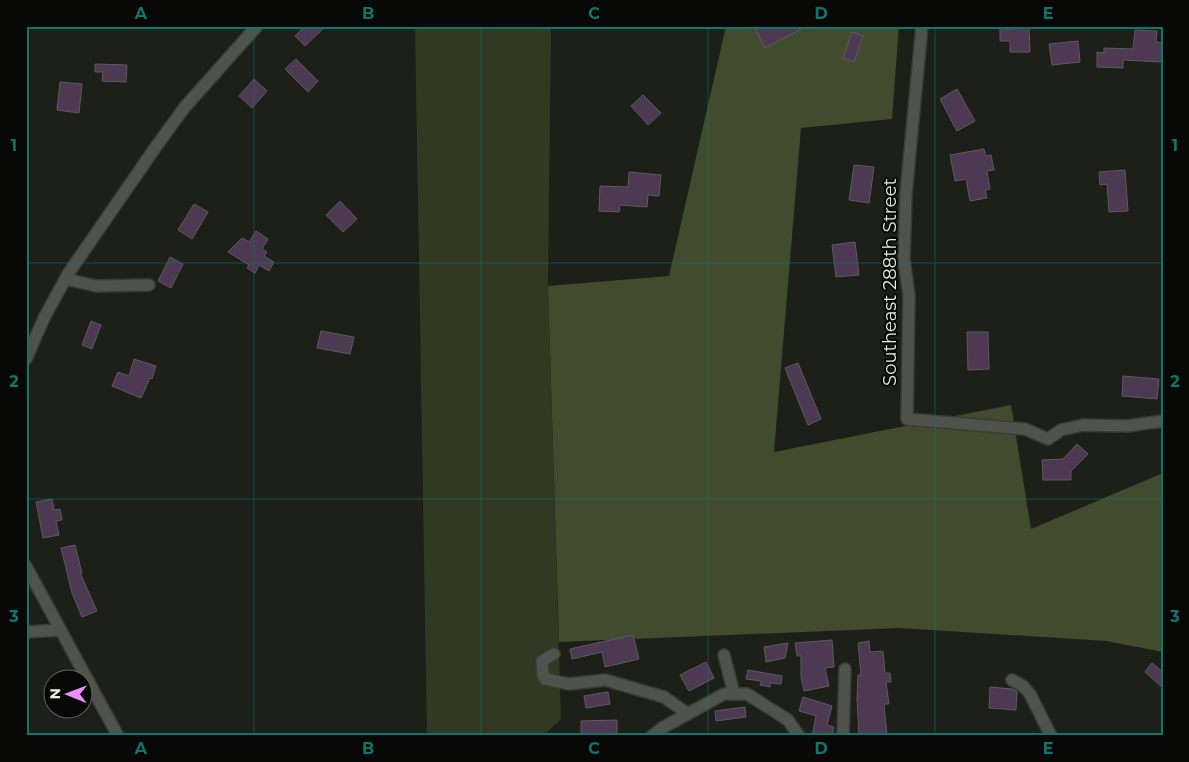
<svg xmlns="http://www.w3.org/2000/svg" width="1189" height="762" viewBox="0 0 1189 762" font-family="Montserrat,sans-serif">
  <rect width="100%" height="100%" fill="#1d1f19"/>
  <path fill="#313922" d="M 415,26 L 551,26 L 548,286 L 561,719 L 543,736 L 427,736 Z"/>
  <path fill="#414b2e" d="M 726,26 L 899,26 L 892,119 L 801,128 L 774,452 L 1011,405 L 1031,529 L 1163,473 L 1163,652 L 1106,641 L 899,628 L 559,642 L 548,286 L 669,276 Z"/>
  <path fill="#4d3952" stroke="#5f5960" d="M 305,26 L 326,26 L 305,46 L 295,36 Z
    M 763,26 L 807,26 L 765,48 L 756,30 Z
    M 1011,26 L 1029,26 L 1030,52 L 1010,52 L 1010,41 L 1000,41 L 1000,29 L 1011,29 Z
    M 1135,30 L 1157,31 L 1156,42 L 1163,43 L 1163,62 L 1123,60 L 1123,68 L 1097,67 L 1097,52 L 1104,53 L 1104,48 L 1133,49 Z
    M 852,32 L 863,36 L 854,62 L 843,58 Z
    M 1078,41 L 1080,62 L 1052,65 L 1049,44 Z
    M 296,59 L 318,81 L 308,92 L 285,69 Z
    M 95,64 L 127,65 L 126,82 L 102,81 L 103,72 L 95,72 Z
    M 254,79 L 267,91 L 252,108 L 239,96 Z
    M 60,82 L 82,84 L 79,113 L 57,110 Z
    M 957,89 L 975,121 L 957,131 L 940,99 Z
    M 643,95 L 661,113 L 648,125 L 631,106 Z
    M 984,149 L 986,156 L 991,155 L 994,170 L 987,171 L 990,189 L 985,190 L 987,198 L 970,201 L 966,179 L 955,181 L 950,155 Z
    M 854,165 L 874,167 L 869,203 L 849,200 Z
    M 1125,170 L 1128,211 L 1109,212 L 1107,184 L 1100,185 L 1099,172 Z
    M 629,172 L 661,175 L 659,196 L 648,195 L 647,207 L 620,205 L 619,212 L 599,211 L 600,186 L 628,187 Z
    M 340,201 L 357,219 L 343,232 L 326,215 Z
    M 194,204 L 208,212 L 192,239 L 178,230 Z
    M 256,231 L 268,239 L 262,249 L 267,252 L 264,256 L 274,262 L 269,271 L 259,265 L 255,273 L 247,268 L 249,265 L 228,252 L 242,238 L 249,242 Z
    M 855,242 L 859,275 L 836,277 L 832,245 Z
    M 170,257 L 183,264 L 171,288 L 158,281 Z
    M 91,321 L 101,325 L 92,349 L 82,345 Z
    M 321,331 L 354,337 L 350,354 L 317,348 Z
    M 967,332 L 988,332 L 989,369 L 968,370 Z
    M 134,359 L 156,366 L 152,379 L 150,378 L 141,398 L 112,386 L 118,372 L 129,376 Z
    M 798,363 L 821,419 L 808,425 L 785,368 Z
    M 1123,376 L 1159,379 L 1157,399 L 1122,396 Z
    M 1077,444 L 1088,454 L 1071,471 L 1071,480 L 1043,480 L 1042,460 L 1063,459 Z
    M 52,499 L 54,510 L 60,509 L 62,520 L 56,521 L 59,535 L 43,538 L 36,502 Z
    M 75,545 L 82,573 L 80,573 L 97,611 L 82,617 L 72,593 L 61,548 Z
    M 633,635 L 639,659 L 605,667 L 602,652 L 572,659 L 570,649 Z
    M 832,640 L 834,667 L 825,668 L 829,686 L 804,691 L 801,677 L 801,656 L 797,656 L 795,643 Z
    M 869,641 L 870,652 L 883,651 L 885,673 L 890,673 L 891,682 L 886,682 L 889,704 L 884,704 L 887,736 L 859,736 L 857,699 L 858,675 L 861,675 L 858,643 Z
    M 788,643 L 785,658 L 766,662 L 764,647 Z
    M 706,662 L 714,678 L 689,691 L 680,675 Z
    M 1152,663 L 1163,672 L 1163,688 L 1145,672 Z
    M 748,670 L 782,676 L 781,684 L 770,683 L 770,687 L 760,685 L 761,681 L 746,679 Z
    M 990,687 L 1012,689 L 1017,691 L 1016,710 L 989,708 Z
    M 608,692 L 610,704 L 586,708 L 584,696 Z
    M 803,697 L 832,706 L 827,725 L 834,727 L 832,736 L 812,736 L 816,716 L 799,711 Z
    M 745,707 L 746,717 L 716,721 L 715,711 Z
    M 617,720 L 617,734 L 609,734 L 609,736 L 581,734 L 581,721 Z"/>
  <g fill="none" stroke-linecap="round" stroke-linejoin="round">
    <defs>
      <path id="minor" d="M 922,26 L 906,194 L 904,260 L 909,295 L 907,419 L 1025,429 L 1048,439 L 1061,430 L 1083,425 L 1127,426 L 1163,421
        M 66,279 L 96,286 L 149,285
        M 26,359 L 44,318 L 68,274 L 155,148 L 184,108 L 257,26
        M 26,566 L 118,736
        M 26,632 L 60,630
        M 554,654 L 542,661 L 543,675 L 545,679 L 569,684 L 605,680 L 664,697 L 688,714
        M 724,655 L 734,694
        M 1012,680 L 1023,686 L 1030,694 L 1051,736
        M 652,736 L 662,728 L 724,694 L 747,694 L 788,720 L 799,736
        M 843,736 L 845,669"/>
    </defs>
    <use href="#minor" stroke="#393b36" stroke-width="14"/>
    <use href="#minor" stroke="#50534b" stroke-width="11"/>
  </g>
  <path fill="none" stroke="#0f766e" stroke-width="1" stroke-opacity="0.55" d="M 254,26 L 254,736M 481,26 L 481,736M 708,26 L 708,736M 935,26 L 935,736M 26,263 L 1163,263M 26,499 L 1163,499"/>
  <g text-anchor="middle" stroke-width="4" stroke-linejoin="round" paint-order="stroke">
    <g font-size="18" fill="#e9ebe6" stroke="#080906">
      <text transform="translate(890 282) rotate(-90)" y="6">Southeast 288th Street</text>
    </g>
  </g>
  <rect width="1189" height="762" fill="none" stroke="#080906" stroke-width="55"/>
  <g transform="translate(68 694) rotate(271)"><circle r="24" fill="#080906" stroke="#626360"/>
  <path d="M0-4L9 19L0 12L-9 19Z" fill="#e88eff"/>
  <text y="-8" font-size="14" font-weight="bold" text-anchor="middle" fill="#e9ebe6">N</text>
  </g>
  <rect x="28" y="28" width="1134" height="706" fill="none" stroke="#0f766e" stroke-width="2"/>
  <g font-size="16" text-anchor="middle" font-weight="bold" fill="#0f766e">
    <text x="141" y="19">A</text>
    <text x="368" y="19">B</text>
    <text x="594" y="19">C</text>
    <text x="821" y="19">D</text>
    <text x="1048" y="19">E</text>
    <text x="14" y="151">1</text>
    <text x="1175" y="151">1</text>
    <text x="14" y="387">2</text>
    <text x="1175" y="387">2</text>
    <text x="14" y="622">3</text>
    <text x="1175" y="622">3</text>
    <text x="141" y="754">A</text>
    <text x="368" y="754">B</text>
    <text x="594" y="754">C</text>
    <text x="821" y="754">D</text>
    <text x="1048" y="754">E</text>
  </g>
</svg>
